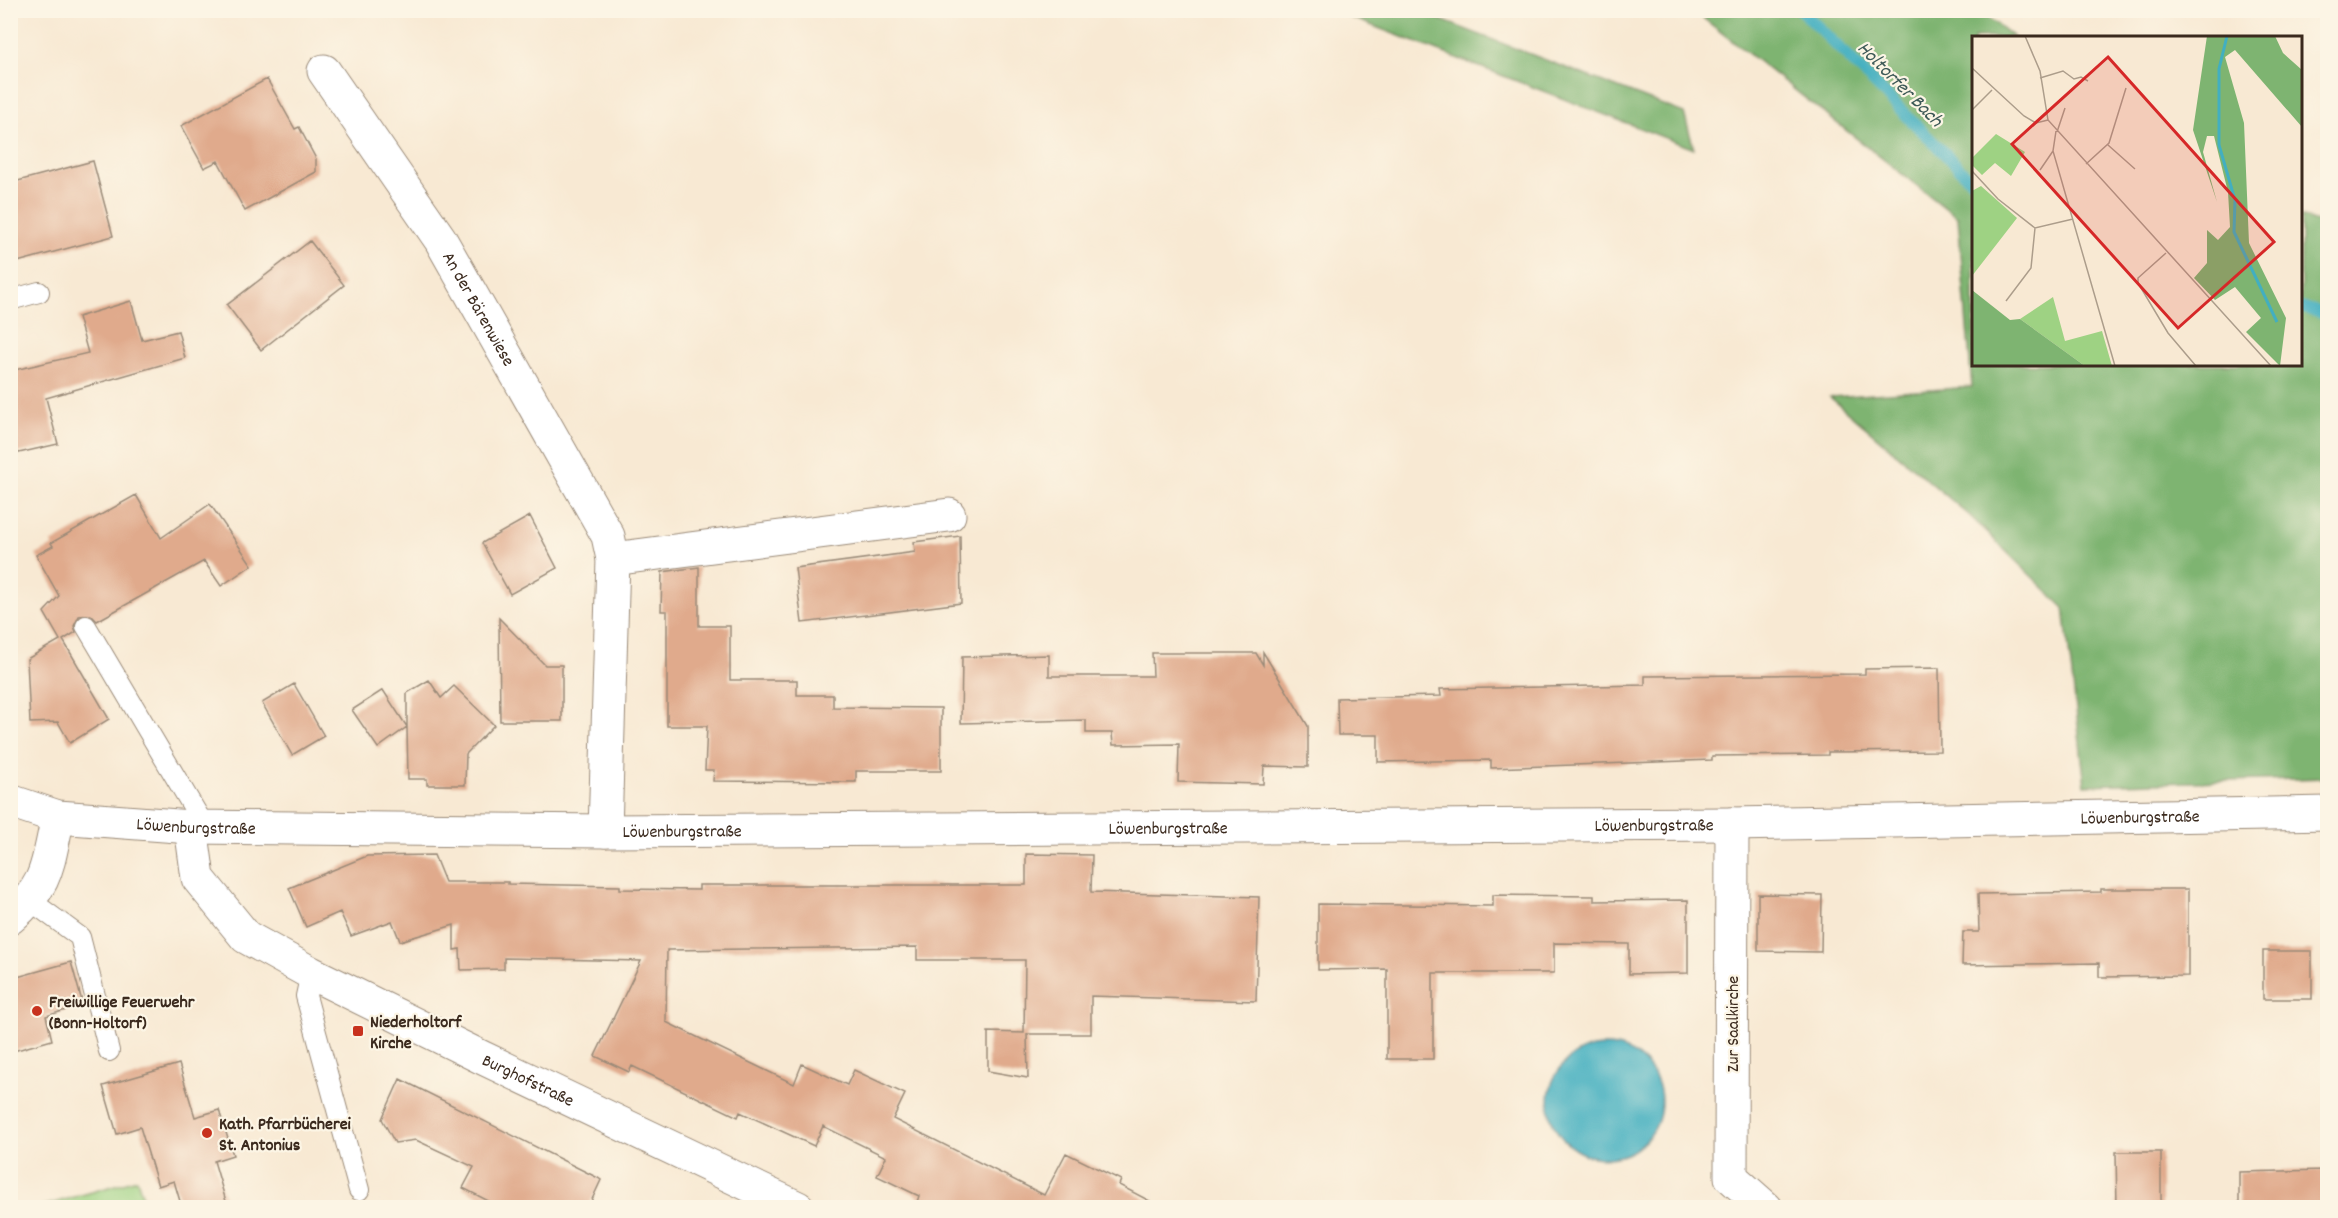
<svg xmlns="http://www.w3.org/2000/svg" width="2338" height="1218" viewBox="0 0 2338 1218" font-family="Dekko,sans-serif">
  <rect width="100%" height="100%" fill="#fcf5e5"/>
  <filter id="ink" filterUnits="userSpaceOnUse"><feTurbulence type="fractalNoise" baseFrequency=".0167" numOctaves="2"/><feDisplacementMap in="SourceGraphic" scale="12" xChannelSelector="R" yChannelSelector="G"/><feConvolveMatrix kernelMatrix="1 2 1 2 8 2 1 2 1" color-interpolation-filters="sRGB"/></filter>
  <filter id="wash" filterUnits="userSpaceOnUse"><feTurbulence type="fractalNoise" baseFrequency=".008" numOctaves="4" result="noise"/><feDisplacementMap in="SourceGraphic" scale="24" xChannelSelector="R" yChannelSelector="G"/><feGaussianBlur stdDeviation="1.35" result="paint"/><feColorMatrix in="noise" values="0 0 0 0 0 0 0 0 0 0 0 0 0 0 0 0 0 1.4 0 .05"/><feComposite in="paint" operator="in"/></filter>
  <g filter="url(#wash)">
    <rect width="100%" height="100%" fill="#f8e9d3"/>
    <path fill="#9ed283" stroke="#6c7e50" stroke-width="1.5" d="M 137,1179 L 146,1207 L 40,1207 Z"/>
    <path fill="#7eb471" stroke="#5c6f48" stroke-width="1.5" d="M 1334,11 L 1418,11 L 1684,113 L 1694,149 Z
      M 1694,11 L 1980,11 L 2013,37 L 1974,38 L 1974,364 L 2300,364 L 2301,217 L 2327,225 L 2327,778 L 2085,785 L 2064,608 L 1970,516 L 1830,397 L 1972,387 L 1958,218 Z"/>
    <path fill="#42afc0" stroke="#3e6c6f" stroke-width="1.5" d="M1549 1102a56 56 0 1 1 112 0a56 56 0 1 1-112 0Z"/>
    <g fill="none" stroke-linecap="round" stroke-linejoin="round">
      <path stroke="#42afc0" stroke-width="12" d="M 1801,10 L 1974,183
        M 2300,307 L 2328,315"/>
    </g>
    <g id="blocks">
      <path fill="#e0aa8c" d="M 267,79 L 295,129 L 299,127 L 316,159 L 316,172 L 245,211 L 218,161 L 204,168 L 181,126 Z
        M 93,161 L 113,236 L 10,264 L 10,183 Z
        M 310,241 L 344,285 L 261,350 L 227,305 Z
        M 131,301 L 142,340 L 178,331 L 185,358 L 46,398 L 58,444 L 10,455 L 10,371 L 88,353 L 78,317 Z
        M 136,495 L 161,538 L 210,504 L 252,565 L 221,586 L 204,561 L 97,621 L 91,615 L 79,616 L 74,626 L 76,632 L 63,640 L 109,719 L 70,743 L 58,722 L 30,723 L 27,659 L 60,640 L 44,612 L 59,596 L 36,555 L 53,546 L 51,543 Z
        M 530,516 L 557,568 L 510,594 L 482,543 Z
        M 960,536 L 961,603 L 802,623 L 795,568 L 915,552 L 914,542 Z
        M 699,567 L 699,626 L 730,626 L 730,680 L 797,680 L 797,695 L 833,695 L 833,707 L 941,708 L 941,771 L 856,771 L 856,782 L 713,781 L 714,770 L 705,770 L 707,726 L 667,726 L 667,611 L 661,611 L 662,572 Z
        M 499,618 L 545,665 L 562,665 L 562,721 L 500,721 Z
        M 1263,652 L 1308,726 L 1308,767 L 1264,766 L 1263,784 L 1178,782 L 1179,744 L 1113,745 L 1112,733 L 1086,733 L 1086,720 L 961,723 L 962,657 L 1049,655 L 1049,676 L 1153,676 L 1152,653 L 1256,653 L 1263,665 Z
        M 1939,668 L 1940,751 L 1828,752 L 1828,755 L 1712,756 L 1712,760 L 1491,768 L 1491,760 L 1378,762 L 1378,735 L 1338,735 L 1337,698 L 1441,696 L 1440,689 L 1645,685 L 1645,676 L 1865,674 L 1865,669 Z
        M 429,680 L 441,698 L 454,686 L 494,725 L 466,754 L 465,785 L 427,785 L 427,779 L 408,779 L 407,727 L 378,748 L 352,710 L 383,690 L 407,727 L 407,693 Z
        M 294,684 L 324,736 L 292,755 L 262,703 Z
        M 1026,854 L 1092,855 L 1091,892 L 1259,897 L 1256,1001 L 1091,996 L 1091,1034 L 1027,1034 L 1028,1078 L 988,1071 L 988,1032 L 1024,1033 L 1025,960 L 917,960 L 917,947 L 667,950 L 666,1022 L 794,1084 L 802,1064 L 847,1085 L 854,1070 L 905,1094 L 893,1119 L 1044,1195 L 1066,1153 L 1121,1180 L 1119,1185 L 1163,1208 L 915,1208 L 919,1196 L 877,1176 L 886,1157 L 823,1126 L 814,1146 L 740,1112 L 738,1117 L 632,1066 L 629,1072 L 595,1056 L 641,961 L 504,958 L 504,969 L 461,970 L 460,949 L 454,950 L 454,925 L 400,941 L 392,921 L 351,936 L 340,912 L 306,927 L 289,888 L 367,856 L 434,855 L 445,882 L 508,882 L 508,884 L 620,886 L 620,889 L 699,890 L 699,885 L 1026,885 Z
        M 2101,889 L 2188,889 L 2188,976 L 2099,977 L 2099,963 L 1962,965 L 1963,932 L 1979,932 L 1978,894 L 2101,892 Z
        M 1758,894 L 1822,895 L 1821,952 L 1758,951 Z
        M 1493,895 L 1594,896 L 1594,901 L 1688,900 L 1688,973 L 1629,974 L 1629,944 L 1554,943 L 1554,973 L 1433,973 L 1433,1059 L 1387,1059 L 1387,969 L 1318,970 L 1318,904 L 1493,906 Z
        M 2263,951 L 2312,951 L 2312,999 L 2263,999 Z
        M 71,962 L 83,1005 L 46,1016 L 52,1040 L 10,1052 L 10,979 Z
        M 179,1064 L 195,1117 L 219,1110 L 233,1155 L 214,1161 L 228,1208 L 182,1208 L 174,1181 L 158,1186 L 140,1127 L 117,1134 L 103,1086 Z
        M 400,1079 L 598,1178 L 601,1180 L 588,1208 L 502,1208 L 463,1188 L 474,1167 L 416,1140 L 395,1143 L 382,1119 Z
        M 2116,1152 L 2161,1152 L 2161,1208 L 2117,1208 Z
        M 2328,1170 L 2328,1208 L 2239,1208 L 2239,1172 Z"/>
    </g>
  </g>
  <g filter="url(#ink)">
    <use href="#blocks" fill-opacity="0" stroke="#9a8a78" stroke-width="1.5"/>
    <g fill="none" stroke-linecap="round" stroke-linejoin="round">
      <defs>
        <path id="service" d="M 10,300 L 39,292
          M 86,626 L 205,827
          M 31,901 L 80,937 L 109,1051
          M 311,973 L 306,996 L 359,1190"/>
        <g id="minor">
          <path id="s1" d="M 324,71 L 440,239 L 608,536 L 613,559 L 605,831"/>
          <path d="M 613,559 L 949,515"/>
          <path d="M 1732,824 L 1731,1177 L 1766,1208"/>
          <path id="s2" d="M 191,827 L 198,878 L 246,937 L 311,973 L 481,1057 L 798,1208"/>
          <path d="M 10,918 C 49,885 47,865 58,817"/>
        </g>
        <g id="tertiary">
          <path id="s3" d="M 10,801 L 58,817 L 191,827 L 605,831 L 1732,824 L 2328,813"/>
        </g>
      </defs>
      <use href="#service" stroke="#9a8a78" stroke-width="22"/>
      <use href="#minor" stroke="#9a8a78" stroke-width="35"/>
      <use href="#tertiary" stroke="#9a8a78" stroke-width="35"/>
      <use href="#service" stroke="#fff" stroke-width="20"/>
      <use href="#minor" stroke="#fff" stroke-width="33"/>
      <use href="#tertiary" stroke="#fff" stroke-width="33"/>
    </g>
  </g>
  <g fill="#c8321e" stroke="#fcf5e5" stroke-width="2">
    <circle cx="37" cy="1011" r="6"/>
    <rect x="352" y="1025" width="12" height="12" rx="3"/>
    <circle cx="207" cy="1133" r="6"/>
  </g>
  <g text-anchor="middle" stroke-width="4.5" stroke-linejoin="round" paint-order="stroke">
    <g font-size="18" fill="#3b2a1e" stroke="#fcf5e5">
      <text dy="6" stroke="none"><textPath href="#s1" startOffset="284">An der Bärenwiese</textPath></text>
      <text dy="6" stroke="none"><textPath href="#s3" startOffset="2133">Löwenburgstraße</textPath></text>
      <text dy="6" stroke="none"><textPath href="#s3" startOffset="1647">Löwenburgstraße</textPath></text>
      <text dy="6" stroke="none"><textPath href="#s3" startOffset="189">Löwenburgstraße</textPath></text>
      <text dy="6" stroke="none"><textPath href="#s3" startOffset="1161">Löwenburgstraße</textPath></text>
      <text dy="6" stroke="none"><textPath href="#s3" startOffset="675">Löwenburgstraße</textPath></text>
      <text transform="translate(1732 1024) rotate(-90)" y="6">Zur Saalkirche</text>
      <text dy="6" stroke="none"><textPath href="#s2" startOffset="444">Burghofstraße</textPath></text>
    </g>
    <g font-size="18" font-weight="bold" fill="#3b2a1e" stroke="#fcf5e5" text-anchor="start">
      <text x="49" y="1007">Freiwillige Feuerwehr<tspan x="49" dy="21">(Bonn-Holtorf)</tspan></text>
      <text x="370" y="1027">Niederholtorf<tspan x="370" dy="21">Kirche</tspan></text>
      <text x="219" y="1129">Kath. Pfarrbücherei<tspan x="219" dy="21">St. Antonius</tspan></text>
    </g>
    <g font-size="20" font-style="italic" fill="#3d5957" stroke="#fcf5e5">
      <text transform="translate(1901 83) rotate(45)" y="7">Holtorfer Bach</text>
    </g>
  </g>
  <g transform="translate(1972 36)">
    <rect width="330" height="330" fill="#f8e9d3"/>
    <path d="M 24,98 L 53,116 L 39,140 L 23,127 L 10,139 L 0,129 L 0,122 ZM 9,150 L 45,182 L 0,240 L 0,155 ZM 81,261 L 93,305 L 130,295 L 140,330 L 113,330 L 48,283 Z" fill="#9ed283"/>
    <path d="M 235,0 L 303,0 L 311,17 L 330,34 L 330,91 L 263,14 L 253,21 L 272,87 L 277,207 L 314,282 L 308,330 L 274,296 L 289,282 L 263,251 L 243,264 L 222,242 L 235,227 L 235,194 L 246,204 L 258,191 L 256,156 L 242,100 L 235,100 L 231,116 L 245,166 L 221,94 ZM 0,254 L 38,284 L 48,283 L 113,330 L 0,330 Z" fill="#7eb471"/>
    <path fill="none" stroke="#42afc0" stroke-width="3" d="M 255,0 L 247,33 L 247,109 L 263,164 L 262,196 L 305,286"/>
    <path fill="none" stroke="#ac9d8b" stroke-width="1.5" d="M 53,0 L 68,35 L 76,84 L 299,330M 0,32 L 52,80 L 64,87 L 76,84M 68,42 L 91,35 L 102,43 L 109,41 L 116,45M 0,74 L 20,54M 84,95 L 81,115 L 143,330M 85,96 L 93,72M 136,109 L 163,133M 114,128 L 137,107 L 154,52M 68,134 L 81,115M 0,135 L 26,163 L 63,192 L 101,183M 194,217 L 166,242 L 166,247 L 196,297 L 224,330M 34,265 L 59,232 L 63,192"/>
    <path fill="#d62828" fill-opacity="0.15" stroke="#d62828" stroke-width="3" d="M 136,21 L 302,206 L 206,292 L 40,108 Z"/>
    <rect width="330" height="330" fill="none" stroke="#3b2a1e" stroke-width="3"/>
  </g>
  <rect width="2338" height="1218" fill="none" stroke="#fcf5e5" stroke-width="36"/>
</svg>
